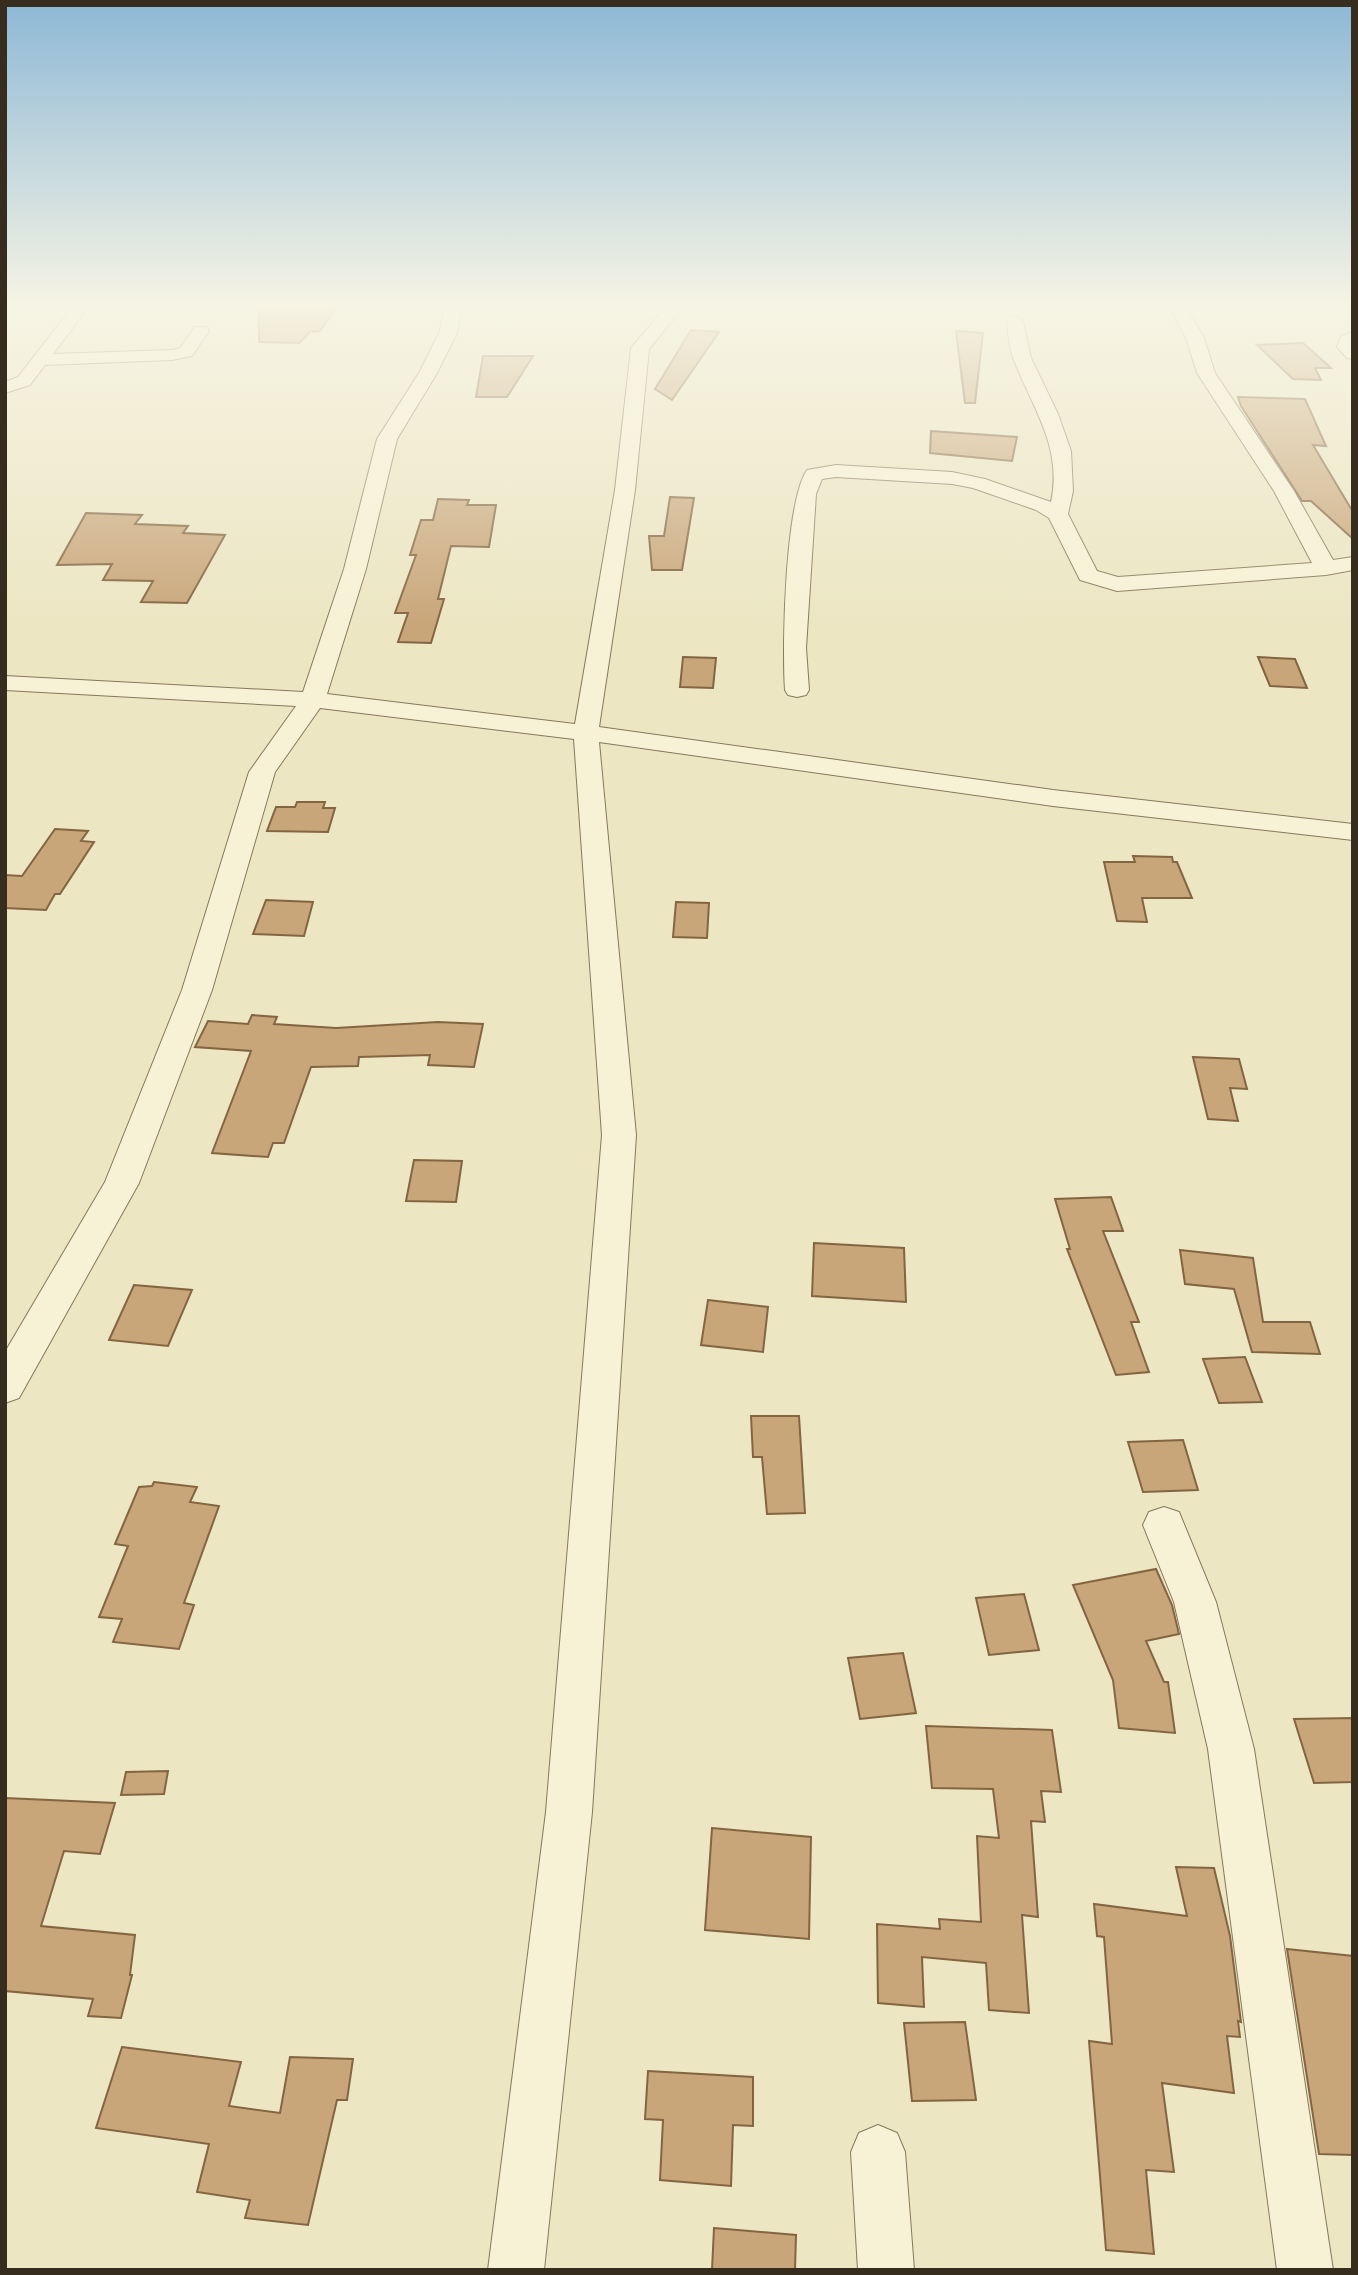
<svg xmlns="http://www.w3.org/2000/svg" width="1358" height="2275" viewBox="0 0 1358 2275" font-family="'Zilla Slab',serif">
  <rect width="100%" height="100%" fill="#ece6c3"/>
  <path fill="#c9a67a" stroke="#846541" stroke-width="2" d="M 259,305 L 339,305 L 320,331 L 310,332 L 299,343 L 259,342 Z
    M 691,330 L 719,332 L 672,400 L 655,389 Z
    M 956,331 L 983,333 L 975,403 L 965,403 Z
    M 1303,343 L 1331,368 L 1315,368 L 1321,380 L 1293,379 L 1257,345 Z
    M 483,356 L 533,356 L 507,397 L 476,397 Z
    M 1238,397 L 1305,399 L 1326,446 L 1313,445 L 1353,512 L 1353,539 L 1311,501 L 1302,501 L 1241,406 Z
    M 931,431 L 1017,437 L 1012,461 L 930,453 Z
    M 670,497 L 694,498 L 682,570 L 652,570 L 649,536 L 664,536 Z
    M 438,499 L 469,500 L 467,505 L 496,505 L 489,547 L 451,546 L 438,599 L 444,599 L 431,643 L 398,642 L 408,613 L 395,613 L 416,555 L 410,555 L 421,520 L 433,520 Z
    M 86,513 L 142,515 L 135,524 L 188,526 L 183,533 L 225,535 L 187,603 L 141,602 L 153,581 L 103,580 L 112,564 L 57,565 Z
    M 683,657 L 716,658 L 713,688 L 680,687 Z
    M 1258,657 L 1295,659 L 1307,688 L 1270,686 Z
    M 297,802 L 325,802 L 323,808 L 335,808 L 328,832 L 267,831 L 276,807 L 295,807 Z
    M 55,829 L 88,831 L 81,841 L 94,842 L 60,894 L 55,894 L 46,910 L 5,908 L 5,875 L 22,876 Z
    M 1133,856 L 1172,857 L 1173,862 L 1177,862 L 1192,898 L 1142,898 L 1147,922 L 1117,921 L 1104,862 L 1135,862 Z
    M 266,900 L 313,902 L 304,936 L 253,934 Z
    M 676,902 L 709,903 L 707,938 L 673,937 Z
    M 252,1015 L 277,1017 L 274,1024 L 336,1028 L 438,1022 L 483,1024 L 474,1067 L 428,1065 L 430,1055 L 359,1057 L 358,1066 L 311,1067 L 284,1143 L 273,1143 L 268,1157 L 212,1153 L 251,1051 L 195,1047 L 208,1021 L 248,1024 Z
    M 1193,1057 L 1239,1059 L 1247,1089 L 1230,1088 L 1238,1121 L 1208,1119 Z
    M 414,1160 L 462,1161 L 456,1202 L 406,1201 Z
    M 1111,1197 L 1123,1231 L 1103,1231 L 1139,1322 L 1131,1322 L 1149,1372 L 1116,1375 L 1067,1249 L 1070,1249 L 1055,1199 Z
    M 814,1243 L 904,1248 L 906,1302 L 812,1296 Z
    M 1180,1250 L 1253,1258 L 1263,1322 L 1310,1322 L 1320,1354 L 1252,1352 L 1234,1289 L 1185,1284 Z
    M 134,1285 L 192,1290 L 168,1346 L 109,1340 Z
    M 708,1300 L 768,1307 L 763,1352 L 701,1345 Z
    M 1245,1357 L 1262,1402 L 1219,1403 L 1203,1359 Z
    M 751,1416 L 799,1416 L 805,1513 L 767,1514 L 762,1457 L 753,1457 Z
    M 1183,1440 L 1198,1490 L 1143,1492 L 1128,1442 Z
    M 154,1482 L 197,1487 L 190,1502 L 219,1506 L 184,1603 L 194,1605 L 179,1649 L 113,1642 L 122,1619 L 99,1617 L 128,1546 L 115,1544 L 139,1487 L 152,1486 Z
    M 1156,1569 L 1172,1605 L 1179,1634 L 1146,1641 L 1164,1682 L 1168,1682 L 1175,1733 L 1119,1728 L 1113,1680 L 1073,1585 Z
    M 1024,1594 L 1039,1650 L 989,1655 L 976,1598 Z
    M 903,1653 L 916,1713 L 860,1719 L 848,1658 Z
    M 1353,1718 L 1353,1782 L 1314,1783 L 1294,1719 Z
    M 926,1726 L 1052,1730 L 1061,1792 L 1041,1791 L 1045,1822 L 1031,1821 L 1038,1917 L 1022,1915 L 1029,2013 L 989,2010 L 986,1963 L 922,1957 L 924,2007 L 878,2003 L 877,1924 L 940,1929 L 939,1919 L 981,1922 L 977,1836 L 999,1838 L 993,1789 L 932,1788 Z
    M 168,1771 L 164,1794 L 121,1795 L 126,1772 Z
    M 5,1798 L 115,1803 L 100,1854 L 64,1851 L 41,1926 L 135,1935 L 130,1975 L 132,1975 L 121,2018 L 88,2016 L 93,1999 L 5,1991 Z
    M 712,1828 L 811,1837 L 809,1939 L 705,1930 Z
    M 1176,1867 L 1214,1868 L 1230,1936 L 1241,2022 L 1238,2021 L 1240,2037 L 1227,2036 L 1234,2093 L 1162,2083 L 1174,2172 L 1146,2170 L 1154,2254 L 1106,2250 L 1089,2041 L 1112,2044 L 1104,1937 L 1097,1936 L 1094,1904 L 1187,1916 Z
    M 1287,1949 L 1353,1956 L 1353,2155 L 1319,2154 Z
    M 965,2022 L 976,2100 L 912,2101 L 904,2023 Z
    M 122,2047 L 241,2062 L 229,2106 L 280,2113 L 290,2057 L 353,2059 L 347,2100 L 337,2100 L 308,2225 L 245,2218 L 250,2200 L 197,2192 L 209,2144 L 96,2128 Z
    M 648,2071 L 753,2077 L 753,2126 L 733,2125 L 731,2186 L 660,2180 L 663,2120 L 645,2119 Z
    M 714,2228 L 796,2235 L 795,2270 L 712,2270 Z"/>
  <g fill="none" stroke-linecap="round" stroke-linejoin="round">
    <defs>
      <path id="street" d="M 74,305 L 90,305 L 53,354 L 172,350 L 180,348 L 195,327 L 207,327 L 209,331 L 192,356 L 172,360 L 45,365 L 30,385 L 5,393 L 5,382 L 18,377 Z
        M 446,305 L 462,305 L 457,333 L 437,373 L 397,439 L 366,569 L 327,694 L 575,724 L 615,490 L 631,348 L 668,305 L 685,305 L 649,349 L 635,490 L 599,727 L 1053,790 L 1353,824 L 1353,840 L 1053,806 L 599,742 L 636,1135 L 592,1812 L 544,2270 L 488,2270 L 546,1812 L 602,1135 L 574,739 L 320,708 L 275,772 L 212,990 L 139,1183 L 19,1398 L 5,1403 L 5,1352 L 105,1182 L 182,990 L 249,772 L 296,706 L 5,690 L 5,676 L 303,692 L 344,569 L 377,439 L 419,373 L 439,333 Z
        M 1169,305 L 1185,305 L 1204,338 L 1215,373 L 1294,491 L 1333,560 L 1353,557 L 1353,570 L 1326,575 L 1117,591 L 1080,580 L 1049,518 L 1036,510 L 973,488 L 952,484 L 836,477 L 822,479 L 816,494 L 806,648 L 809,690 L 806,695 L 797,697 L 788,695 L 785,690 C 782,647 785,502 807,470 L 836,465 L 952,472 L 985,479 L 1051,502 C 1063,447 1032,407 1013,358 C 1009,347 1008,333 1007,321 L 1009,317 L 1015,316 L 1023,321 L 1031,358 L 1058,414 L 1071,451 L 1073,491 L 1068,514 L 1097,571 L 1118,577 L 1312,563 L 1274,491 L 1197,373 L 1186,338 Z
        M 1353,332 L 1353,359 L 1347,358 L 1337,347 L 1341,336 Z
        M 1164,1507 L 1179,1512 L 1216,1602 L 1254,1749 L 1333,2270 L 1277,2270 L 1208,1749 L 1174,1602 L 1143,1525 L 1149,1512 Z
        M 878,2125 L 897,2133 L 905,2152 L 914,2270 L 858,2270 L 851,2152 L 859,2133 Z"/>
    </defs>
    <use href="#street" stroke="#86785b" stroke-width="2"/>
    <use href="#street" fill="#f7f2d6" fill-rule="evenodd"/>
  </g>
  <linearGradient id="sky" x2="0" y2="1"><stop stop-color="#8db8d6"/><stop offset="0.49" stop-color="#f6f4e4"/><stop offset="1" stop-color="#f6f4e4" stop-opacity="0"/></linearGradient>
  <rect width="1358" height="623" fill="url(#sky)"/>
  <rect width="1358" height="2275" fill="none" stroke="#362d1e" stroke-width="14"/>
</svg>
